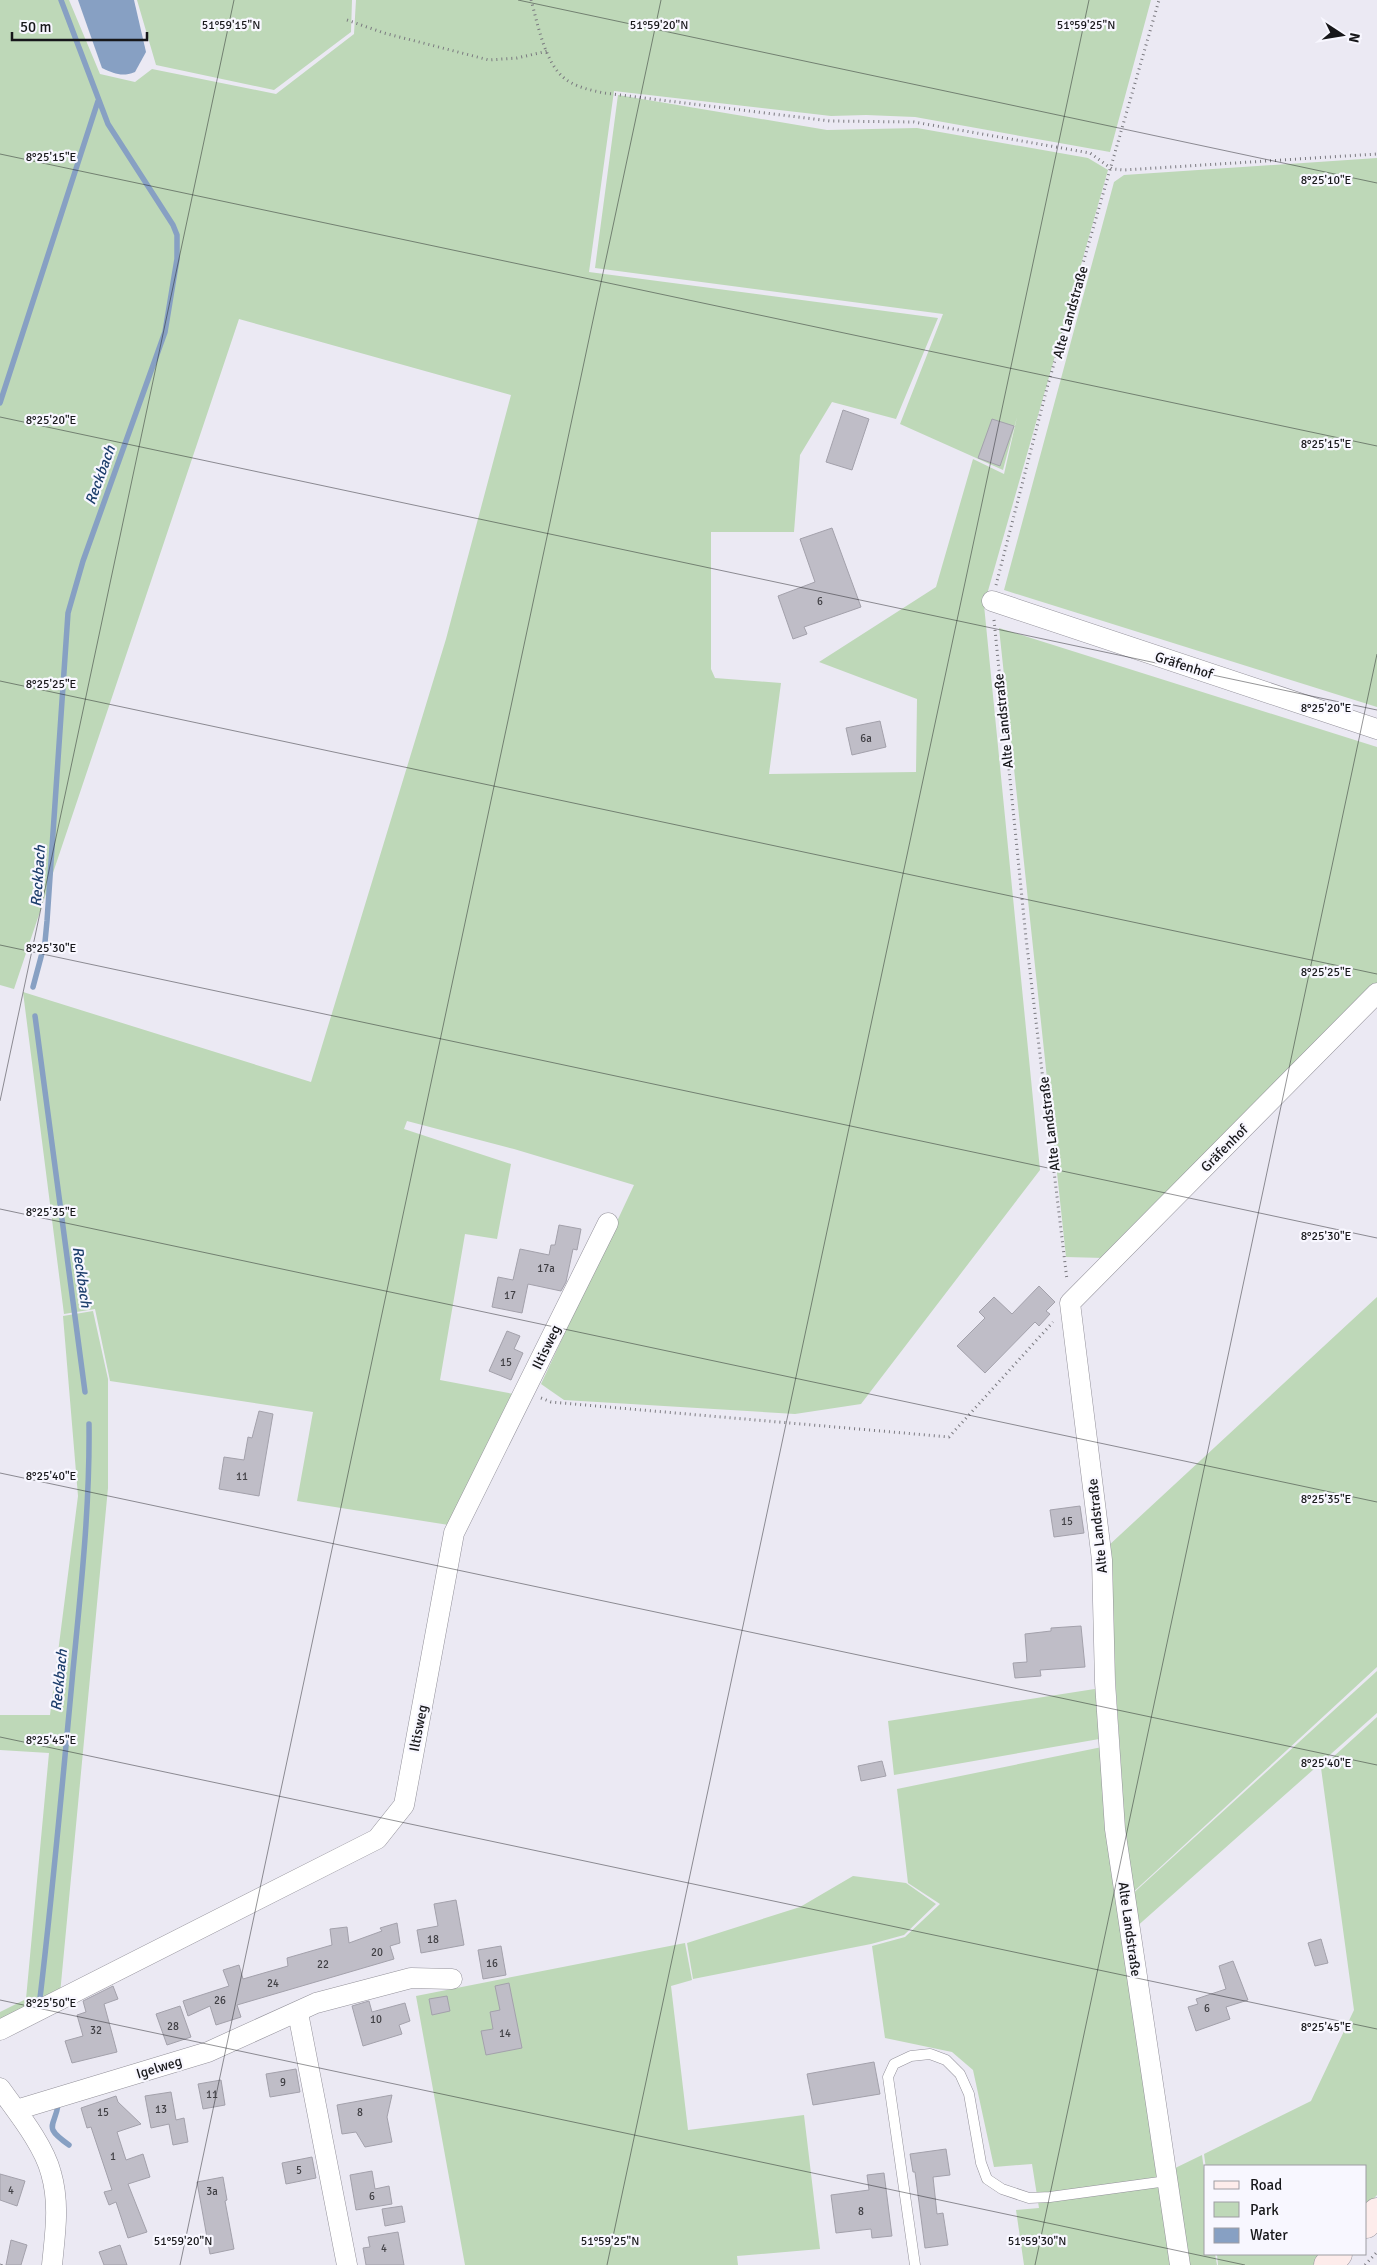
<svg xmlns="http://www.w3.org/2000/svg" width="1377" height="2265" viewBox="0 0 1377 2265" font-family="Signika,sans-serif">
  <rect width="100%" height="100%" fill="#ebe9f3"/>
  <path fill="#bed8b8" d="M 0,0 L 69,0 L 100,74 L 135,82 L 152,69 L 276,94 L 354,34 L 356,0 L 1151,0 L 1110,152 L 915,117 L 866,115 L 831,116 L 614,91 L 589,272 L 938,318 L 896,419 L 832,402 L 800,455 L 794,532 L 711,532 L 711,669 L 715,678 L 781,683 L 769,774 L 916,772 L 917,699 L 819,662 L 936,587 L 973,459 L 1004,474 L 1017,417 L 1003,470 L 900,424 L 943,314 L 595,268 L 618,95 L 827,130 L 917,128 L 1088,158 L 1108,170 L 984,605 L 1040,1170 L 861,1404 L 795,1414 L 564,1400 L 541,1384 L 634,1185 L 514,1149 L 407,1121 L 404,1129 L 511,1164 L 497,1239 L 465,1234 L 440,1380 L 519,1395 L 455,1526 L 297,1501 L 313,1412 L 110,1381 L 95,1309 L 64,1314 L 23,992 L 311,1082 L 446,639 L 511,395 L 239,319 L 14,989 L 0,985 Z
    M 137,0 L 352,0 L 351,32 L 274,90 L 156,65 Z
    M 1377,158 L 1377,707 L 1004,590 L 1114,182 L 1124,175 Z
    M 999,628 L 1377,747 L 1377,983 L 1104,1258 L 1066,1257 Z
    M 1377,1297 L 1377,1667 L 1129,1896 L 1107,1547 Z
    M 93,1311 L 108,1379 L 108,1488 L 60,1994 L 0,2024 L 0,2012 L 26,1999 L 49,1753 L 0,1750 L 0,1715 L 50,1715 L 78,1496 L 63,1316 Z
    M 1377,1671 L 1377,1713 L 1134,1929 L 1128,1898 Z
    M 1101,1688 L 1105,1738 L 894,1775 L 888,1721 Z
    M 1377,1717 L 1377,2195 L 1366,2207 L 1366,2166 L 1206,2166 L 1206,2169 L 1204,2154 L 1311,2101 L 1354,2010 L 1321,1768 Z
    M 1102,1747 L 1174,2265 L 1024,2265 L 1016,2210 L 1039,2208 L 1032,2164 L 994,2167 L 973,2070 L 952,2052 L 885,2038 L 872,1946 L 905,1937 L 940,1904 L 908,1883 L 897,1789 Z
    M 853,1876 L 906,1883 L 936,1904 L 904,1935 L 871,1944 L 693,1979 L 687,1943 L 800,1907 Z
    M 685,1943 L 692,1980 L 671,1986 L 688,2130 L 804,2115 L 820,2249 L 737,2256 L 738,2265 L 465,2265 L 416,1996 Z
    M 1202,2155 L 1206,2185 L 1206,2254 L 1215,2254 L 1217,2265 L 1182,2265 L 1167,2172 Z
    M 1217,2254 L 1323,2254 L 1313,2265 L 1218,2265 Z"/>
  <path fill="#87a0c3" d="M 78,0 L 134,0 L 146,52 L 135,72 C 122,77 115,74 102,68 Z"/>
  <g fill="none" stroke-linecap="round" stroke-linejoin="round">
    <path stroke="#87a0c3" stroke-width="5.5" d="M 0,403 L 98,101
      M 33,987 L 45,942 L 47,921 L 68,613 L 83,561 L 165,332 L 177,259 L 177,235 L 173,225 L 108,124 L 61,0
      M 35,1016 L 85,1392
      M 40,1998 C 53,1889 63,1779 73,1670 C 81,1588 90,1506 89,1424
      M 58,2105 C 55,2127 42,2126 69,2145"/>
  </g>
  <path fill="#bfbdc7" stroke="#a3a1ab" d="M 843,410 L 869,419 L 852,470 L 826,462 Z
    M 992,419 L 1014,426 L 1000,466 L 978,458 Z
    M 832,528 L 861,607 L 804,627 L 807,634 L 793,639 L 778,596 L 815,582 L 800,539 Z
    M 880,721 L 886,747 L 852,755 L 846,728 Z
    M 559,1225 L 581,1229 L 577,1250 L 573,1249 L 566,1282 L 561,1291 L 528,1284 L 522,1313 L 492,1307 L 498,1277 L 513,1280 L 520,1249 L 549,1255 L 551,1245 L 555,1245 Z
    M 1039,1286 L 1055,1302 L 1046,1311 L 1050,1314 L 1039,1326 L 1035,1322 L 985,1373 L 957,1346 L 985,1318 L 979,1312 L 994,1297 L 1012,1314 Z
    M 507,1331 L 520,1336 L 514,1349 L 523,1353 L 511,1380 L 489,1371 Z
    M 259,1411 L 273,1414 L 259,1496 L 219,1489 L 224,1457 L 244,1460 L 248,1437 L 252,1438 Z
    M 1080,1506 L 1084,1533 L 1054,1537 L 1050,1510 Z
    M 1081,1626 L 1085,1667 L 1040,1670 L 1041,1676 L 1015,1678 L 1013,1663 L 1027,1662 L 1025,1634 L 1051,1631 L 1051,1628 Z
    M 882,1761 L 886,1776 L 861,1781 L 858,1766 Z
    M 456,1900 L 464,1945 L 421,1953 L 417,1930 L 438,1926 L 434,1904 Z
    M 397,1923 L 400,1943 L 390,1946 L 394,1959 L 237,2005 L 241,2017 L 216,2025 L 210,2006 L 188,2016 L 183,2001 L 229,1986 L 223,1970 L 239,1965 L 243,1979 L 288,1966 L 287,1958 L 332,1945 L 330,1929 L 347,1927 L 349,1943 L 382,1931 L 380,1928 Z
    M 1321,1939 L 1328,1963 L 1315,1966 L 1308,1943 Z
    M 501,1946 L 506,1975 L 483,1979 L 478,1950 Z
    M 1233,1961 L 1248,2000 L 1226,2007 L 1230,2019 L 1196,2031 L 1188,2007 L 1198,2004 L 1196,1999 L 1226,1989 L 1219,1966 Z
    M 509,1983 L 522,2048 L 486,2055 L 481,2031 L 493,2029 L 490,2012 L 500,2010 L 495,1986 Z
    M 113,1986 L 118,1999 L 104,2004 L 117,2052 L 72,2063 L 65,2041 L 83,2036 L 77,2015 L 86,2012 L 83,2001 Z
    M 447,1996 L 450,2011 L 432,2015 L 429,1999 Z
    M 369,2001 L 372,2012 L 405,2003 L 410,2021 L 399,2025 L 402,2034 L 363,2046 L 352,2006 Z
    M 180,2006 L 191,2037 L 167,2045 L 156,2014 Z
    M 874,2062 L 880,2094 L 813,2105 L 807,2074 Z
    M 296,2069 L 300,2092 L 270,2097 L 266,2074 Z
    M 221,2080 L 225,2105 L 203,2109 L 198,2084 Z
    M 171,2092 L 176,2120 L 184,2118 L 188,2142 L 173,2145 L 169,2124 L 151,2128 L 145,2096 Z
    M 392,2095 L 387,2117 L 392,2142 L 365,2147 L 356,2132 L 342,2134 L 337,2105 Z
    M 116,2096 L 118,2102 L 141,2124 L 117,2132 L 126,2160 L 143,2154 L 150,2177 L 128,2184 L 147,2232 L 128,2238 L 116,2202 L 109,2205 L 104,2192 L 112,2190 L 91,2127 L 87,2128 L 81,2108 Z
    M 946,2149 L 950,2175 L 933,2177 L 937,2214 L 943,2213 L 948,2245 L 925,2248 L 915,2172 L 913,2172 L 910,2154 Z
    M 312,2157 L 316,2178 L 286,2184 L 282,2163 Z
    M 372,2171 L 375,2189 L 389,2186 L 392,2204 L 356,2210 L 350,2175 Z
    M 884,2173 L 892,2236 L 872,2238 L 871,2229 L 836,2233 L 831,2195 L 869,2190 L 867,2175 Z
    M 0,2174 L 25,2181 L 17,2206 L 0,2200 Z
    M 223,2177 L 227,2200 L 225,2201 L 234,2249 L 210,2254 L 197,2182 Z
    M 402,2206 L 405,2222 L 385,2226 L 382,2209 Z
    M 398,2232 L 404,2265 L 366,2265 L 363,2248 L 370,2247 L 368,2237 Z
    M 11,2240 L 27,2245 L 21,2265 L 6,2265 Z
    M 120,2245 L 127,2265 L 104,2265 L 99,2252 Z"/>
  <g fill="none" stroke-linecap="round" stroke-linejoin="round">
    <defs>
      <path id="lane" d="M 915,2265 L 888,2077 L 894,2064 L 911,2056 L 930,2054 L 946,2060 L 960,2074 L 969,2094 L 981,2163 L 987,2179 L 1002,2189 L 1029,2198 L 1050,2197 L 1167,2181"/>
      <path id="street" d="M 992,601 L 1377,729
        M 298,2013 L 347,2265
        M 0,2030 L 377,1839 L 404,1805 L 454,1533 L 608,1223
        M 0,2088 C 17,2112 44,2145 51,2173 C 60,2204 55,2234 52,2265
        M 16,2110 L 208,2052 L 316,2003 L 411,1978 L 452,1979
        M 1180,2265 L 1115,1829 L 1105,1682 L 1102,1560 L 1070,1303 L 1377,993"/>
      <path id="secondary" d="M 1366,2224 L 1377,2212
        M 1328,2265 L 1338,2254"/>
    </defs>
    <use href="#lane" stroke="#93919a" stroke-width="11"/>
    <use href="#street" stroke="#93919a" stroke-width="21"/>
    <use href="#secondary" stroke="#93919a" stroke-width="29"/>
    <path stroke="#7a797f" stroke-width="3" stroke-dasharray="1 4" stroke-linecap="butt" d="M 531,0 C 538,24 544,61 564,78 C 575,87 590,90 604,93 L 830,121 L 914,122 L 1090,153 L 1112,169 L 1124,170 L 1377,154
      M 347,20 L 384,33 L 489,60 L 517,58 L 548,51
      M 996,585 L 1047,388 L 1159,0
      M 994,620 L 1026,938 L 1067,1280
      M 541,1398 L 551,1402 L 949,1437 L 1053,1322
      M 1365,2265 L 1377,2252"/>
    <use href="#lane" stroke="#fff" stroke-width="10"/>
    <use href="#street" stroke="#fff" stroke-width="20"/>
    <use href="#secondary" stroke="#fdeceb" stroke-width="28"/>
  </g>
  <path fill="none" stroke="#17171a" stroke-width="1" stroke-opacity="0.45" d="M 518,0 L 1377,183M 0,154 L 1377,446M 0,417 L 1377,710M 0,681 L 1377,974M 0,945 L 1377,1238M 0,1101 L 234,0M 0,1209 L 1377,1502M 0,1473 L 1377,1765M 0,1737 L 1377,2029M 0,2000 L 1245,2265M 0,2264 L 3,2265M 180,2265 L 661,0M 607,2265 L 1089,0M 1035,2265 L 1377,654"/>
  <g text-anchor="middle" stroke-width="4.5" stroke-linejoin="round" paint-order="stroke">
    <g font-size="11" fill="#414045">
      <text x="820" y="605">6</text>
      <text x="866" y="742">6a</text>
      <text x="546" y="1272">17a</text>
      <text x="510" y="1299">17</text>
      <text x="506" y="1366">15</text>
      <text x="242" y="1480">11</text>
      <text x="1067" y="1525">15</text>
      <text x="433" y="1943">18</text>
      <text x="377" y="1956">20</text>
      <text x="492" y="1967">16</text>
      <text x="323" y="1968">22</text>
      <text x="273" y="1987">24</text>
      <text x="220" y="2004">26</text>
      <text x="1207" y="2012">6</text>
      <text x="376" y="2023">10</text>
      <text x="173" y="2030">28</text>
      <text x="96" y="2034">32</text>
      <text x="505" y="2037">14</text>
      <text x="283" y="2086">9</text>
      <text x="212" y="2098">11</text>
      <text x="161" y="2113">13</text>
      <text x="103" y="2116">15</text>
      <text x="360" y="2116">8</text>
      <text x="113" y="2160">1</text>
      <text x="299" y="2174">5</text>
      <text x="11" y="2194">4</text>
      <text x="212" y="2195">3a</text>
      <text x="372" y="2200">6</text>
      <text x="861" y="2215">8</text>
      <text x="384" y="2252">4</text>
    </g>
    <g font-size="14" fill="#17171a" stroke="#f8f7ff">
      <text transform="translate(1070 312) rotate(-74)" y="5">Alte Landstraße</text>
      <text transform="translate(1184 665) rotate(18)" y="5">Gräfenhof</text>
      <text transform="translate(1003 721) rotate(-96)" y="5">Alte Landstraße</text>
      <text transform="translate(1049 1124) rotate(-97)" y="5">Alte Landstraße</text>
      <text transform="translate(1224 1148) rotate(-45)" y="5">Gräfenhof</text>
      <text transform="translate(546 1347) rotate(-64)" y="5">Iltisweg</text>
      <text transform="translate(1097 1526) rotate(-96)" y="5">Alte Landstraße</text>
      <text transform="translate(418 1728) rotate(-79)" y="5">Iltisweg</text>
      <text transform="translate(1130 1929) rotate(82)" y="5">Alte Landstraße</text>
      <text transform="translate(159 2067) rotate(-17)" y="5">Igelweg</text>
    </g>
    <g font-size="15" font-style="italic" fill="#1d3e6c" stroke="#f8f7ff">
      <text transform="translate(100 475) rotate(-70)" y="5">Reckbach</text>
      <text transform="translate(38 876) rotate(-86)" y="5">Reckbach</text>
      <text transform="translate(82 1277) rotate(82)" y="5">Reckbach</text>
      <text transform="translate(59 1680) rotate(-84)" y="5">Reckbach</text>
    </g>
  </g>
  <g font-size="12" text-anchor="middle" fill="#17171a" stroke="#f8f7ff" stroke-width="4.5" stroke-linejoin="round" paint-order="stroke">
    <text x="231" y="29">51°59'15"N</text>
    <text x="659" y="29">51°59'20"N</text>
    <text x="1086" y="29">51°59'25"N</text>
    <text x="51" y="161">8°25'15"E</text>
    <text x="1326" y="184">8°25'10"E</text>
    <text x="51" y="424">8°25'20"E</text>
    <text x="1326" y="448">8°25'15"E</text>
    <text x="51" y="688">8°25'25"E</text>
    <text x="1326" y="712">8°25'20"E</text>
    <text x="51" y="952">8°25'30"E</text>
    <text x="1326" y="976">8°25'25"E</text>
    <text x="51" y="1216">8°25'35"E</text>
    <text x="1326" y="1240">8°25'30"E</text>
    <text x="51" y="1480">8°25'40"E</text>
    <text x="1326" y="1503">8°25'35"E</text>
    <text x="51" y="1744">8°25'45"E</text>
    <text x="1326" y="1767">8°25'40"E</text>
    <text x="51" y="2007">8°25'50"E</text>
    <text x="1326" y="2031">8°25'45"E</text>
    <text x="183" y="2245">51°59'20"N</text>
    <text x="610" y="2245">51°59'25"N</text>
    <text x="1037" y="2245">51°59'30"N</text>
  </g>
  <rect x="1204" y="2165" width="162" height="90" fill="#f8f7ff" stroke="#9e9da3"/>
  <rect x="1214" y="2181" width="25" height="8" fill="#fdeceb" stroke="#9e9da3"/>
  <text x="1250" y="2190" font-size="15" fill="#17171a">Road</text>
  <rect x="1214" y="2202" width="25" height="15" fill="#bed8b8" stroke="#9e9da3"/>
  <text x="1250" y="2215" font-size="15" fill="#17171a">Park</text>
  <rect x="1214" y="2228" width="25" height="15" fill="#87a0c3" stroke="#9e9da3"/>
  <text x="1250" y="2240" font-size="15" fill="#17171a">Water</text>
  <g transform="translate(1342 35) rotate(102)" stroke="#f8f7ff" stroke-width="4" paint-order="stroke">
  <path d="M0-4L9 19L0 12L-9 19Z" fill="#17171a"/>
  <text y="-8" font-size="14" font-weight="bold" text-anchor="middle" fill="#17171a">N</text>
  </g>
  <path d="M12 32v8h135v-8" fill="none" stroke="#17171a" stroke-width="2.5"/>
  <text x="20" y="32" font-size="15" fill="#17171a" stroke="#f8f7ff" stroke-width="4" paint-order="stroke">50 m</text>
</svg>
